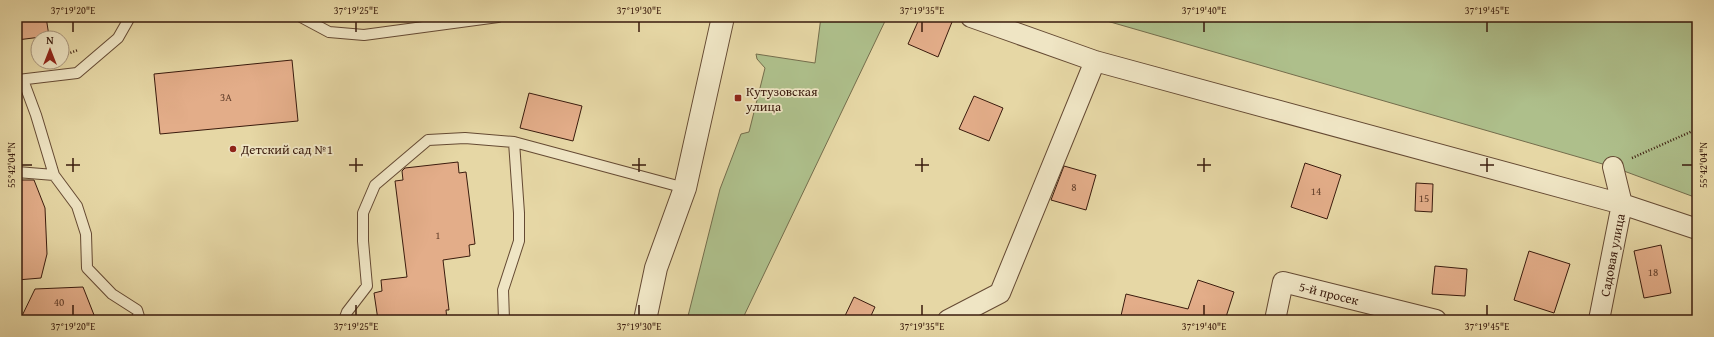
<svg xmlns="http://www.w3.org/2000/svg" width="1714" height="337" viewBox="0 0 1714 337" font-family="'Gentium Book Plus',serif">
  <rect width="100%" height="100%" fill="#e6d7a5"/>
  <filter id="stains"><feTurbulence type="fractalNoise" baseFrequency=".005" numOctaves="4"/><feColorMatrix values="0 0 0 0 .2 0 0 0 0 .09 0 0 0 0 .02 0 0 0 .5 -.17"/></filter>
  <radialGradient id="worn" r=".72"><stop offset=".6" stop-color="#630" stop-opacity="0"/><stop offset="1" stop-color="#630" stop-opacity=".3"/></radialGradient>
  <path fill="#aebf8b" stroke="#746d4c" d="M 821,17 L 887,17 L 742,320 L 687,320 L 720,189 L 741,134 L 749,132 L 765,68 L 757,59 L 756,54 L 815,63 Z
    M 1093,17 L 1697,17 L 1697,198 L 1613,167 Z"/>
  <path fill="#e3ad89" stroke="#3a1b0d" d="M 17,17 L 46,17 L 49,36 L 17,40 Z
    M 920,17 L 954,17 L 938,57 L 908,44 Z
    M 292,60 L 298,121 L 160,134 L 154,74 Z
    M 529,93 L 582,106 L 573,141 L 520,128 Z
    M 974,96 L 1003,108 L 989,141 L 959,129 Z
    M 458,162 L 459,173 L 466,172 L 475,244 L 469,245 L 470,256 L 443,260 L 449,310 L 446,310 L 447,320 L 378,320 L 374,293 L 382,291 L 381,280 L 407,277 L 395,181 L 403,180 L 402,171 L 405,168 Z
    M 1305,163 L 1341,175 L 1327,219 L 1291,207 Z
    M 1064,166 L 1096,175 L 1086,210 L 1051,200 Z
    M 17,180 L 34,180 L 45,208 L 47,254 L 41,278 L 17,280 Z
    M 1416,183 L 1433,184 L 1432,212 L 1415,211 Z
    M 1661,245 L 1671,293 L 1644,298 L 1634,251 Z
    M 1529,251 L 1570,264 L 1554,313 L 1514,300 Z
    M 1435,266 L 1467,269 L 1465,296 L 1432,294 Z
    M 1198,280 L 1234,292 L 1225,320 L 1215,320 L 1207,317 L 1206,320 L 1120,320 L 1126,294 L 1188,309 Z
    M 83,287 L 96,320 L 20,320 L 35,289 Z
    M 854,297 L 875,307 L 869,320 L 843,320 Z"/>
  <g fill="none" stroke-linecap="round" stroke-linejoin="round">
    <defs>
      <path id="service" d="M 301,17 L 329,32 L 364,35 L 498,17
        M 18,80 L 77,73 L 118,38 L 130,17
        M 23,80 L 36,115 L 54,175 L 77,206 L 86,234 L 87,268 L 112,294 L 137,310 L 140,320
        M 17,172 L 54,175
        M 344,320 L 347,312 L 367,286 L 363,241 L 363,213 L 375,185 L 428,140 L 465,138 L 514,142 L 685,188
        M 504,320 L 503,290 L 519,241 L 519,213 L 514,142"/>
      <path id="minor" d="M 971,17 L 1095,61 L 1622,204 L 1697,229
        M 948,320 L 1000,293 L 1095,61
        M 1275,320 L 1283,282 L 1436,320
        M 1599,320 L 1622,204 L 1613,167"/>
      <path id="tertiary" d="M 645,320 L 656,268 L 685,188 L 723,17"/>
    </defs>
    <use href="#service" stroke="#654a33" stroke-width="12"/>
    <use href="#minor" stroke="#654a33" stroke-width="22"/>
    <use href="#tertiary" stroke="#654a33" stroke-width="24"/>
    <path stroke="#3a1b0d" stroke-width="2.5" stroke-dasharray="1 2" stroke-linecap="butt" d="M 62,56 L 78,50
      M 1632,158 L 1697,129"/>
    <use href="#service" stroke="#efe5c4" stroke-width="10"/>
    <use href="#minor" stroke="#efe5c4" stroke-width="20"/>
    <use href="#tertiary" stroke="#efe5c4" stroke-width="22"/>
  </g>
  <path fill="none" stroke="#3a1b0d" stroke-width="1.5" d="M 73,22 L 73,32M 356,22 L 356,32M 639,22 L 639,32M 922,22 L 922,32M 1204,22 L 1204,32M 1487,22 L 1487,32M 73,158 L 73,172M 356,158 L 356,172M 639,158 L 639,172M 922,158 L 922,172M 1204,158 L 1204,172M 1487,158 L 1487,172M 22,165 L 32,165M 66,165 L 80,165M 349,165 L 363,165M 632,165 L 646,165M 915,165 L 929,165M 1197,165 L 1211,165M 1480,165 L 1494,165M 1682,165 L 1692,165M 73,305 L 73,315M 356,305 L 356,315M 639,305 L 639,315M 922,305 L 922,315M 1204,305 L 1204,315M 1487,305 L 1487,315"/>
  <g fill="#8f2418" stroke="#efe5c4" stroke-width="1.5">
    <rect x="734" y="94" width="8" height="8" rx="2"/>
    <circle cx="233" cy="149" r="4"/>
  </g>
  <g text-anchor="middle" stroke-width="3.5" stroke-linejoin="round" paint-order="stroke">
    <g font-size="11" fill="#64402c">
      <text x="226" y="101">3А</text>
      <text x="1074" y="191">8</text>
      <text x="1316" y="195">14</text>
      <text x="1424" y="202">15</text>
      <text x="438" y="239">1</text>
      <text x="1653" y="276">18</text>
      <text x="59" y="306">40</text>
    </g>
    <g font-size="13" fill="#3a1b0d" stroke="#efe5c4" text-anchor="start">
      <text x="746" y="96">Кутузовская<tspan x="746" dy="15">улица</tspan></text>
      <text x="241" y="154">Детский сад №1</text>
    </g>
    <g font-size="13" fill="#3a1b0d" stroke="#efe5c4">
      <text transform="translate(1612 255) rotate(-79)" y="5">Садовая улица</text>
      <text transform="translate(1329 293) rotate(14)" y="5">5-й просек</text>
    </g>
  </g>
  <rect width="1714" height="337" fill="none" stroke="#e6d7a5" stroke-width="44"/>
  <g transform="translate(50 50)"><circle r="19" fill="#efe5c4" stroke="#a7947b"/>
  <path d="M0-3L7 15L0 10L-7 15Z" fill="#8f2418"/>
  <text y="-6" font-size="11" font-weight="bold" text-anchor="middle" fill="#3a1b0d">N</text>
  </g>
  <rect x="22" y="22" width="1670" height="293" fill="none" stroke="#3a1b0d" stroke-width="1.5"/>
  <g font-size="10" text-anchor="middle" fill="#3a1b0d">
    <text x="73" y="14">37°19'20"E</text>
    <text x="356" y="14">37°19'25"E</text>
    <text x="639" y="14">37°19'30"E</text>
    <text x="922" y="14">37°19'35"E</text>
    <text x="1204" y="14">37°19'40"E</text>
    <text x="1487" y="14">37°19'45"E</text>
    <text transform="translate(11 165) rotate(-90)" y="4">55°42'04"N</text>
    <text transform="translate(1703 165) rotate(-90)" y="4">55°42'04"N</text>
    <text x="73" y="330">37°19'20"E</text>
    <text x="356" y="330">37°19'25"E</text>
    <text x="639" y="330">37°19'30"E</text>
    <text x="922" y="330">37°19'35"E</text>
    <text x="1204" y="330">37°19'40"E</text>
    <text x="1487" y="330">37°19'45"E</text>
  </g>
  <rect width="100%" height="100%" filter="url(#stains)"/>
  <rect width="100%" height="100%" fill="url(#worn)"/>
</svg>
